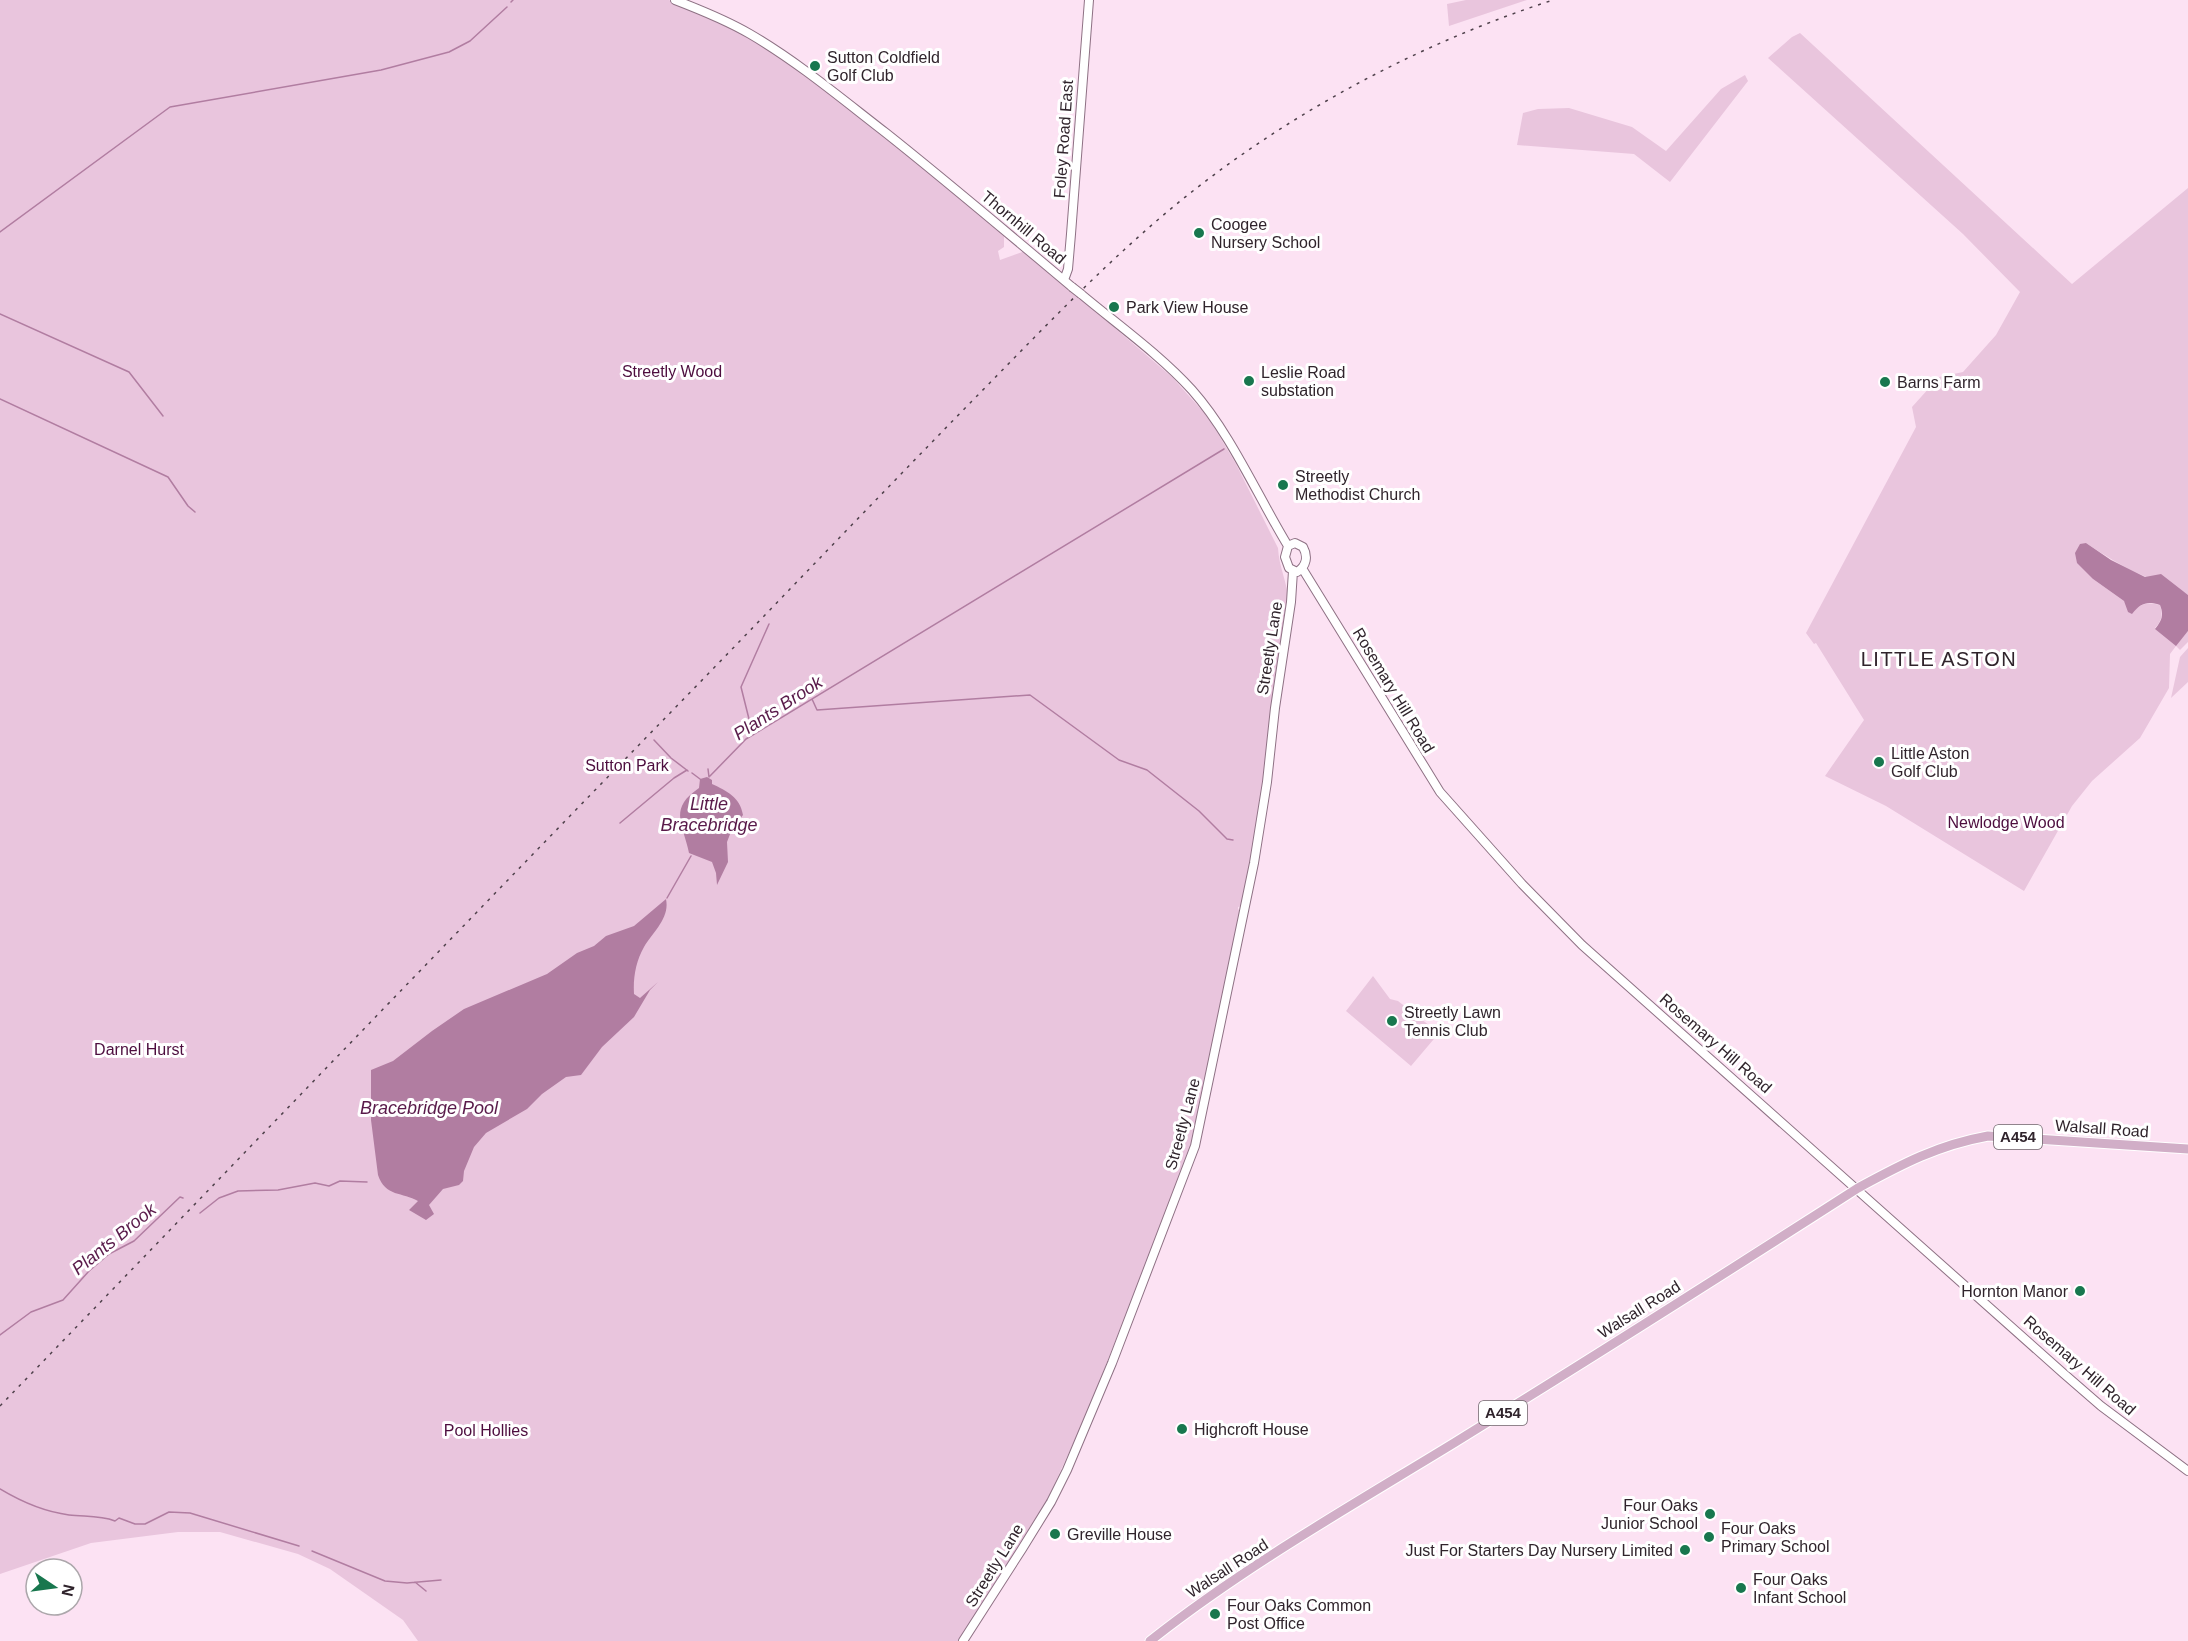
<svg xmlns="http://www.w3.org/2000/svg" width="2188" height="1641" viewBox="0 0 2188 1641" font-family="Arial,sans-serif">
  <rect width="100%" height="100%" fill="#fce2f3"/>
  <path fill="#e9c5dd" d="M 0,0 L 669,0 C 704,15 739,30 771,51 C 809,74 841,104 876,131 C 919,164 963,198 1004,234 L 1004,247 L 998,251 L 1000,260 L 1025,251 L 1172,377 L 1208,417 L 1236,464 L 1278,548 C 1279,567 1287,582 1289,601 L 1264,782 L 1242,906 L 1238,907 L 1238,909 L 1240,911 L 1198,1122 L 1180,1177 L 1085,1418 L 1047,1500 L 959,1641 L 418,1641 L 403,1620 L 330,1569 L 298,1554 L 220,1532 L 178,1532 L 91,1543 L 0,1574 Z
    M 1466,0 L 1527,0 L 1449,26 L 1447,4 Z
    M 1800,33 L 2072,284 L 2188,188 L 2188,595 C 2174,585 2159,583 2144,576 C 2123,567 2104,555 2086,543 L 2093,579 L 2124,601 L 2132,613 C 2141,603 2147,602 2160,605 C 2163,615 2162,620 2155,628 L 2176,645 L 2188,631 L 2188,642 L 2180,650 L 2176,646 L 2170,654 L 2169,688 L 2140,738 L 2092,781 L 2072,806 L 2024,891 L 1886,806 L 1825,776 L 1864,720 L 1816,643 L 1814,644 L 1806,633 L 1916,427 L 1912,407 L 1939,377 L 1963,372 L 1996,335 L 2020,292 L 1963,234 L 1768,58 L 1792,37 Z
    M 1745,75 L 1748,81 L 1670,182 L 1634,154 L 1517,145 L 1523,113 L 1538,109 L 1569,108 L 1632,127 L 1666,151 L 1721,89 Z
    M 2188,648 L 2188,682 L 2171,698 L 2180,657 Z
    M 1373,976 L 1390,999 L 1398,1001 L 1439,1033 L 1411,1066 L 1346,1011 Z"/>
  <path fill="#b17da1" d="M 2086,543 L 2111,560 L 2145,577 L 2161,574 L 2188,595 L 2188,631 L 2176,646 L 2155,629 C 2162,620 2164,615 2160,605 C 2147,601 2141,603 2132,614 L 2128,612 L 2124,601 L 2093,579 L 2077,563 L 2075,553 L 2080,544 Z
    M 707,777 L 712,780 L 712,784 C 727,791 740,797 743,815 L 732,829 L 727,842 L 728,862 L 717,885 L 716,873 L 712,862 L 689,853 C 683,824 668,809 699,788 L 700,779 Z
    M 666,899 C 670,918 653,932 644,947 C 636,961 633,977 634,994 L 640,998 L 658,982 L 650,990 L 634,1017 L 602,1047 L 581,1075 L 566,1077 L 542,1094 L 527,1109 L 486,1133 L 474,1147 L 464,1171 L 463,1181 L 459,1185 L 443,1189 L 429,1205 L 434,1214 L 426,1220 L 409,1210 L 418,1201 C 403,1192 385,1197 378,1175 L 371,1120 L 371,1070 L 393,1061 L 432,1031 L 464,1009 L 547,974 L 577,953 L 594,946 L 606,936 L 634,926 Z"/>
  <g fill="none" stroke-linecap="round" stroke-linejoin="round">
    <path stroke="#b17da1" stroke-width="1.5" d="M 511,2 L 513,0
      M 0,232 L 170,107 L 381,70 L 449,52 L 470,41 L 507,7
      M 0,314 L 129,372 L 163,416
      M 0,399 L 168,477 L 188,506 L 195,512
      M 812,699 L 817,710 L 1030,695 L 1119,760 L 1147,770 L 1199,811 L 1227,839 L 1233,840
      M 753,735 L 741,687 L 769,624
      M 654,740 L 671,758 L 688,771
      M 708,769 L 709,777
      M 692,773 L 700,779
      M 710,776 L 746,739 L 1224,449
      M 620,823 L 674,778 L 687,770
      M 667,898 L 691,856
      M 200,1213 L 219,1198 L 238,1191 L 278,1190 L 315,1183 L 329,1186 L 340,1181 L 367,1182
      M 0,1335 L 31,1312 L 63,1300 L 89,1271 L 109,1254 L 134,1241 L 180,1197 L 183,1198
      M 0,1489 C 20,1501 45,1512 69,1515 C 85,1517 99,1515 115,1521 L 119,1518 L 135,1524 L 145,1524 L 169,1512 L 190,1513 L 299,1546
      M 312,1551 L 385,1581 L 407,1583 L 441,1580
      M 415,1582 L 426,1591"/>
    <defs>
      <path id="secondary" d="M 675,0 C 701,10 726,20 750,34 C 798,62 842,99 886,133 C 949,183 1010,235 1072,287
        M 1064,280 L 1068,269 L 1071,234 L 1089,0
        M 1081,294 C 1118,325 1159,354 1192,390 C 1231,434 1257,495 1288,546
        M 1295,543 L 1303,547 C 1308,556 1307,566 1297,572 L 1289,568 L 1285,557 L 1288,546 Z
        M 1302,568 L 1440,792 L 1522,884 L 1582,945 L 2063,1373 L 2101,1406 L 2188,1471
        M 963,1641 L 1022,1549 L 1051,1502 L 1067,1470 L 1112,1363 L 1195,1146 L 1254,863 L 1267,782 L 1275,708 L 1291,602 L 1293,571"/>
      <path id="primary" d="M 1150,1641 C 1245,1566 1351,1506 1454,1443 C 1590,1359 1724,1274 1858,1188 C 1902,1164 1938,1145 1988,1136 L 2188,1149"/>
    </defs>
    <use href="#secondary" stroke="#8e7184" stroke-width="10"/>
    <use href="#primary" stroke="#fff" stroke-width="11"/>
    <use href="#secondary" stroke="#fff" stroke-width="8"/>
    <use href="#primary" stroke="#d1aec7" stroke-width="9"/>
    <path stroke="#4f414b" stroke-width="1.5" stroke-dasharray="3 6" stroke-linecap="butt" d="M 0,1406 C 236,1162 471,917 708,674 C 797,582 885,490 974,399 C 1039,333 1102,266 1173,207 C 1283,116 1417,44 1553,0"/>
    <defs>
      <path id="secondary-bridge" d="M 1072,287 L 1081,294"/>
    </defs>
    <use href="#secondary-bridge" stroke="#8e7184" stroke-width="10" stroke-linecap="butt"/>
    <use href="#secondary-bridge" stroke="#fff" stroke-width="8"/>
  </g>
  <g fill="#18774e" stroke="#fff" stroke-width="2">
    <circle cx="815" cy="66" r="6"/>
    <circle cx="1199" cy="233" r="6"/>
    <circle cx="1114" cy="307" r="6"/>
    <circle cx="1249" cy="381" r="6"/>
    <circle cx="1885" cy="382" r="6"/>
    <circle cx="1283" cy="485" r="6"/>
    <circle cx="1879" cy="762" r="6"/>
    <circle cx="1392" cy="1021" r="6"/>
    <circle cx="2080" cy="1291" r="6"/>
    <circle cx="1182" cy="1429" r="6"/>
    <circle cx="1710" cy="1514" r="6"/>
    <circle cx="1055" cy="1534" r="6"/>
    <circle cx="1709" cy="1537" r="6"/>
    <circle cx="1685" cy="1550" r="6"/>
    <circle cx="1741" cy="1588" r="6"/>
    <circle cx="1215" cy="1614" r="6"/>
  </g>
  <g text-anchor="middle" stroke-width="6" stroke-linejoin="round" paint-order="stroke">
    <g fill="#fff" stroke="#6e666b" stroke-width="1.5">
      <rect x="1994" y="1125" width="48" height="24" rx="4.5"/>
      <rect x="1479" y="1401" width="48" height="24" rx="4.5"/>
    </g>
    <g font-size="15" font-weight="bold" fill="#30242c">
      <text x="2018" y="1142">A454</text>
      <text x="1503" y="1418">A454</text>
    </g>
    <g font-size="16" fill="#30242c" stroke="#fff" text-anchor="start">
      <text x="827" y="63">Sutton Coldfield<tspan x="827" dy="18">Golf Club</tspan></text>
      <text x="1211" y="230">Coogee<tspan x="1211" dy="18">Nursery School</tspan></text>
      <text x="1126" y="313">Park View House</text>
      <text x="1261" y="378">Leslie Road<tspan x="1261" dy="18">substation</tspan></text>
      <text x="1897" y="388">Barns Farm</text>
      <text x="1295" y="482">Streetly<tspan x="1295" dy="18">Methodist Church</tspan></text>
      <text x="1891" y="759">Little Aston<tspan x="1891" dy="18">Golf Club</tspan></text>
      <text x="1404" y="1018">Streetly Lawn<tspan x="1404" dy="18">Tennis Club</tspan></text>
      <text x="2068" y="1297" text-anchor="end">Hornton Manor</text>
      <text x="1194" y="1435">Highcroft House</text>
      <text x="1698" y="1511" text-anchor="end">Four Oaks<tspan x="1698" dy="18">Junior School</tspan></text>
      <text x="1721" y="1534">Four Oaks<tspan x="1721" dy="18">Primary School</tspan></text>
      <text x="1067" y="1540">Greville House</text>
      <text x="1673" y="1556" text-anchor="end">Just For Starters Day Nursery Limited</text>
      <text x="1753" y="1585">Four Oaks<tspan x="1753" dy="18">Infant School</tspan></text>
      <text x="1227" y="1611">Four Oaks Common<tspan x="1227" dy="18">Post Office</tspan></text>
    </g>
    <g font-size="16" fill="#30242c" stroke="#fff">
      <text transform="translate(1063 139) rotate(-86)" y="6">Foley Road East</text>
      <text transform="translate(1024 227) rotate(40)" y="6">Thornhill Road</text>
      <text transform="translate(1269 648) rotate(-81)" y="6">Streetly Lane</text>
      <text transform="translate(1394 690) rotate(59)" y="6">Rosemary Hill Road</text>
      <text transform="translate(1716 1043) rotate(41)" y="6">Rosemary Hill Road</text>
      <text transform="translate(1182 1124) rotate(-75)" y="6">Streetly Lane</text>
      <text transform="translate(2102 1128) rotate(4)" y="6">Walsall Road</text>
      <text transform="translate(1639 1309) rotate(-32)" y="6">Walsall Road</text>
      <text transform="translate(2080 1365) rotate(41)" y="6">Rosemary Hill Road</text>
      <text transform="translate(994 1565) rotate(-58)" y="6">Streetly Lane</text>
      <text transform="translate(1227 1568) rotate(-33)" y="6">Walsall Road</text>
    </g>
    <g font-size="16" fill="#4d0d3e" stroke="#fff">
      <text x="672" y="377">Streetly Wood</text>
      <text x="627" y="771">Sutton Park</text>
      <text x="2006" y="828">Newlodge Wood</text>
      <text x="139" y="1055">Darnel Hurst</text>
      <text x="486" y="1436">Pool Hollies</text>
    </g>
    <g font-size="18" font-style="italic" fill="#591a4a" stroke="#fff">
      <text transform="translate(778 708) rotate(-33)" y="6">Plants Brook</text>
      <text x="709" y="810">Little<tspan x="709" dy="21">Bracebridge</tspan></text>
      <text x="429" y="1114">Bracebridge Pool</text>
      <text transform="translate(114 1239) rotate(-39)" y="6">Plants Brook</text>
    </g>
    <g font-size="20" letter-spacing="1.5" fill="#30242c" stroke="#fff">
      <text x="1939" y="666">LITTLE ASTON</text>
    </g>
  </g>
  <g transform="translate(54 1587) rotate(103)"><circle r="28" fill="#ffffff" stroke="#aca7ab" stroke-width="1.5"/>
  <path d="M0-4.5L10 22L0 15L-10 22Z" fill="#18774e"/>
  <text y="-9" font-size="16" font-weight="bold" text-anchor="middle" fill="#30242c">N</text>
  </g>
</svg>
